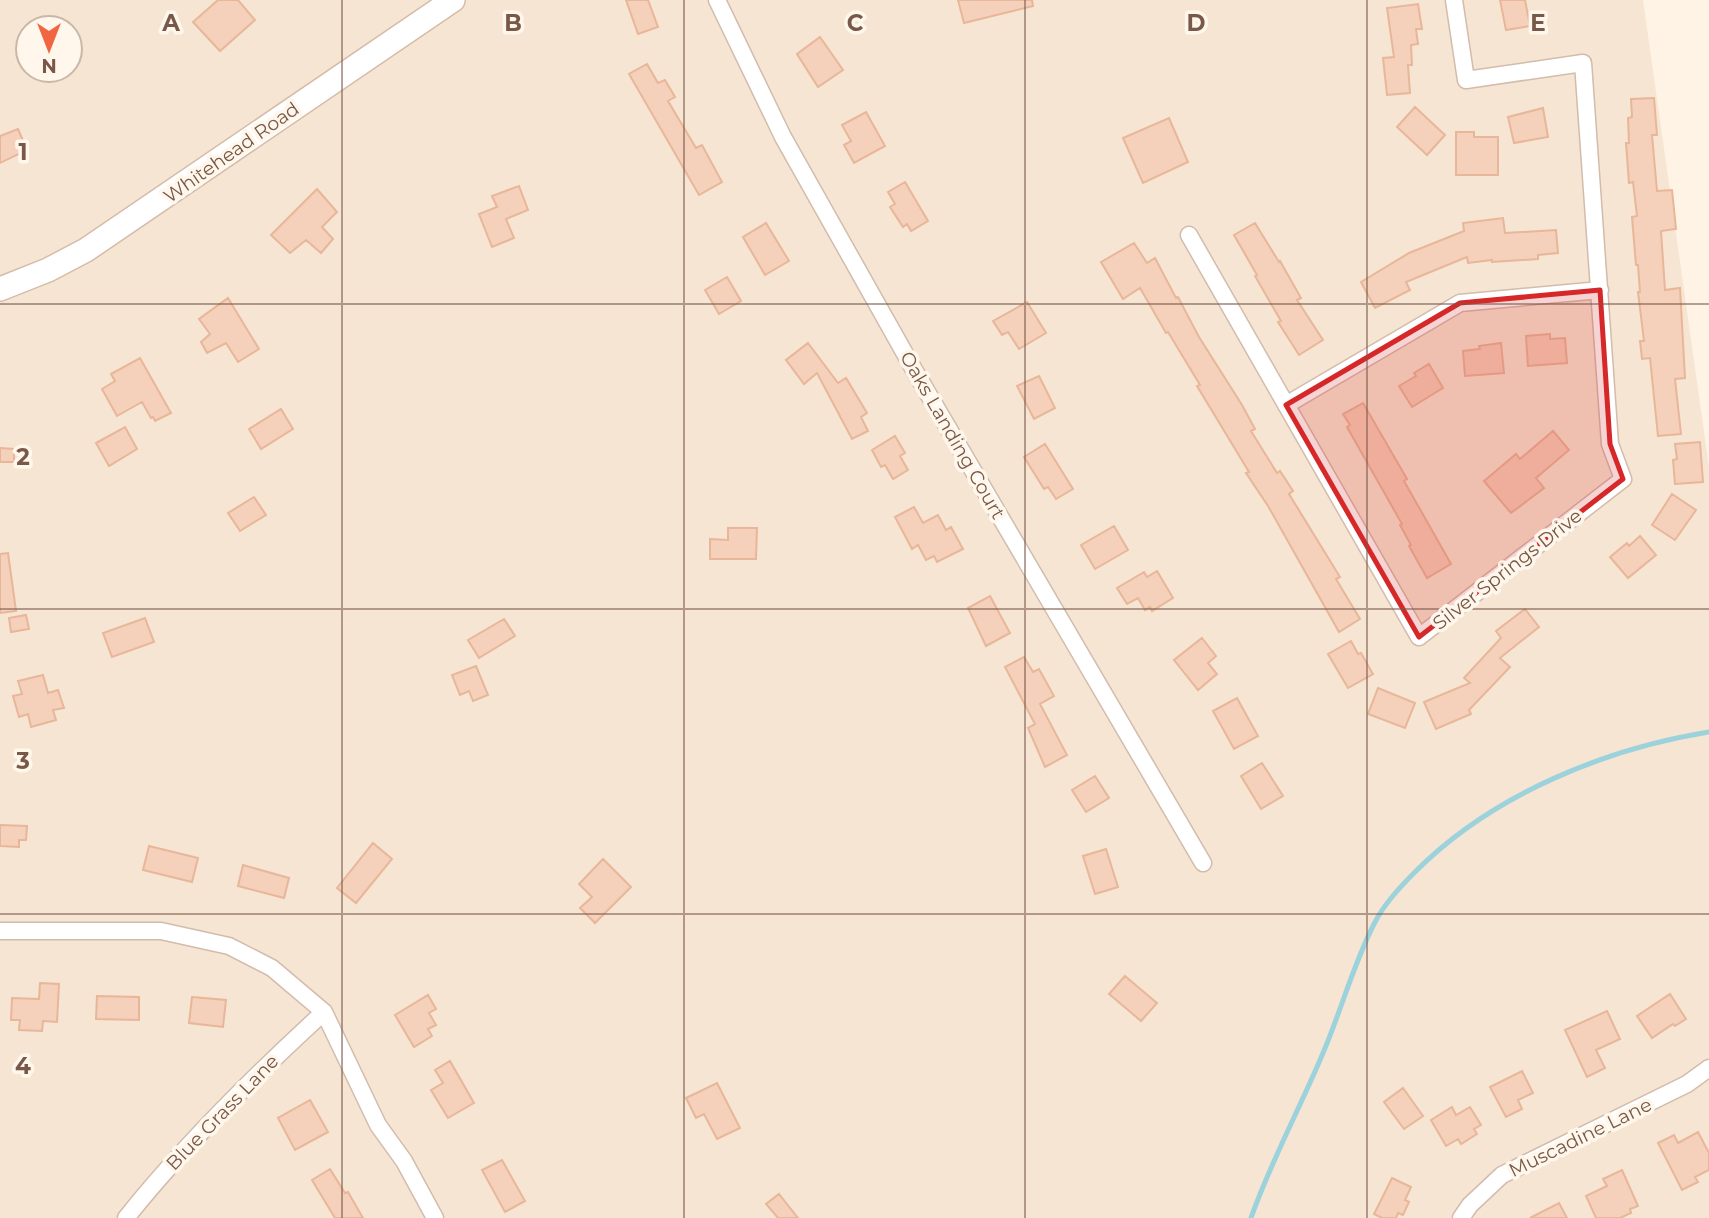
<svg xmlns="http://www.w3.org/2000/svg" width="1709" height="1218" viewBox="0 0 1709 1218" font-family="Montserrat,sans-serif">
  <rect width="100%" height="100%" fill="#fef3e4"/>
  <path fill="#f6e5d2" fill-rule="evenodd" d="M 0,0 L 1643,0 L 1709,467 L 1709,1218 L 0,1218 ZM 28,28 L 70,28 L 70,70 L 28,70 Z"/>
  <g fill="none" stroke-linecap="round" stroke-linejoin="round">
    <path stroke="#9cd2db" stroke-width="5" d="M 1251,1218 C 1271,1161 1300,1108 1323,1053 C 1341,1011 1353,965 1374,924 C 1384,904 1400,887 1416,871 C 1492,795 1604,749 1709,732"/>
  </g>
  <path fill="#f5d0ba" stroke="#e8b699" stroke-width="2" d="M 218,0 L 238,0 L 255,20 L 220,51 L 193,22 Z
    M 626,0 L 648,0 L 658,27 L 638,34 Z
    M 958,0 L 1032,0 L 1033,6 L 964,23 Z
    M 1500,0 L 1525,0 L 1530,26 L 1506,30 Z
    M 1418,4 L 1422,29 L 1416,29 L 1418,44 L 1411,45 L 1412,65 L 1408,65 L 1410,93 L 1387,95 L 1383,58 L 1394,57 L 1387,8 Z
    M 820,37 L 843,70 L 818,87 L 797,54 Z
    M 647,64 L 658,83 L 665,80 L 675,97 L 668,101 L 696,148 L 702,145 L 722,182 L 699,195 L 629,74 Z
    M 1654,98 L 1657,135 L 1652,135 L 1657,191 L 1672,190 L 1676,229 L 1661,231 L 1665,290 L 1680,288 L 1685,378 L 1675,379 L 1681,434 L 1658,436 L 1650,358 L 1642,359 L 1640,341 L 1644,341 L 1638,292 L 1640,292 L 1638,265 L 1636,265 L 1632,217 L 1637,216 L 1633,182 L 1629,183 L 1626,143 L 1629,143 L 1628,118 L 1632,117 L 1631,99 Z
    M 1415,107 L 1445,135 L 1427,155 L 1397,127 Z
    M 1543,108 L 1548,137 L 1514,143 L 1508,117 Z
    M 866,112 L 885,146 L 854,163 L 844,145 L 851,141 L 842,125 Z
    M 1169,118 L 1188,162 L 1143,183 L 1123,138 Z
    M 18,129 L 27,150 L 0,163 L 0,136 Z
    M 1456,132 L 1474,132 L 1474,137 L 1498,137 L 1498,175 L 1456,175 Z
    M 905,182 L 928,221 L 911,231 L 907,224 L 903,227 L 890,207 L 895,204 L 888,192 Z
    M 519,186 L 528,210 L 506,219 L 514,238 L 492,247 L 479,214 L 497,207 L 492,196 Z
    M 317,189 L 337,212 L 322,227 L 333,239 L 321,253 L 306,240 L 290,253 L 271,235 Z
    M 1503,218 L 1505,233 L 1556,230 L 1558,253 L 1538,255 L 1538,259 L 1492,262 L 1492,260 L 1468,263 L 1467,257 L 1406,282 L 1410,290 L 1375,308 L 1361,282 L 1409,253 L 1464,231 L 1463,223 Z
    M 766,223 L 789,261 L 765,275 L 743,237 Z
    M 1255,223 L 1279,262 L 1280,261 L 1301,298 L 1297,300 L 1323,340 L 1299,355 L 1278,322 L 1281,321 L 1255,276 L 1257,275 L 1234,235 Z
    M 1134,243 L 1147,263 L 1155,258 L 1176,298 L 1178,297 L 1199,337 L 1242,405 L 1255,429 L 1251,431 L 1277,473 L 1280,471 L 1293,491 L 1289,494 L 1340,577 L 1336,579 L 1360,619 L 1339,632 L 1268,506 L 1246,473 L 1249,472 L 1197,386 L 1200,385 L 1168,332 L 1166,333 L 1140,288 L 1123,299 L 1101,262 Z
    M 727,277 L 741,301 L 719,314 L 705,290 Z
    M 228,298 L 259,349 L 238,362 L 226,343 L 207,353 L 201,342 L 210,334 L 199,319 Z
    M 1027,302 L 1046,333 L 1019,349 L 1008,332 L 1002,335 L 993,321 Z
    M 1550,334 L 1550,339 L 1565,338 L 1567,363 L 1528,366 L 1526,336 Z
    M 808,343 L 838,383 L 846,378 L 867,413 L 861,417 L 868,431 L 852,439 L 817,373 L 804,384 L 786,360 Z
    M 1501,343 L 1504,373 L 1465,376 L 1463,351 L 1480,349 L 1479,346 Z
    M 140,358 L 171,413 L 155,421 L 153,417 L 151,418 L 142,402 L 117,416 L 102,389 L 115,381 L 111,374 Z
    M 1429,364 L 1443,388 L 1412,407 L 1399,386 L 1416,376 L 1414,373 Z
    M 1039,376 L 1055,408 L 1034,419 L 1017,386 Z
    M 1363,403 L 1407,479 L 1404,481 L 1451,564 L 1427,578 L 1409,546 L 1411,545 L 1400,525 L 1402,524 L 1347,427 L 1350,425 L 1343,414 Z
    M 281,409 L 293,429 L 261,449 L 249,429 Z
    M 125,427 L 137,449 L 109,466 L 96,443 Z
    M 1553,431 L 1569,450 L 1536,478 L 1544,488 L 1511,513 L 1484,481 L 1516,454 L 1520,459 Z
    M 895,436 L 905,453 L 900,456 L 908,470 L 893,479 L 885,465 L 881,467 L 872,450 Z
    M 1700,442 L 1703,482 L 1675,484 L 1673,460 L 1677,459 L 1675,444 Z
    M 1045,444 L 1073,489 L 1056,499 L 1048,487 L 1044,489 L 1024,457 Z
    M 0,448 L 14,449 L 14,462 L 0,462 Z
    M 1672,494 L 1696,510 L 1675,540 L 1652,525 Z
    M 254,497 L 266,515 L 240,531 L 228,513 Z
    M 914,507 L 923,523 L 938,515 L 946,530 L 951,527 L 963,549 L 937,562 L 934,556 L 926,560 L 918,545 L 912,549 L 895,517 Z
    M 1114,526 L 1128,550 L 1095,569 L 1081,545 Z
    M 728,528 L 757,528 L 756,559 L 710,559 L 710,539 L 728,540 Z
    M 1640,536 L 1656,555 L 1628,578 L 1610,557 L 1627,543 L 1629,546 Z
    M 8,553 L 16,611 L 0,613 L 0,554 Z
    M 1157,571 L 1173,598 L 1152,611 L 1150,607 L 1145,610 L 1138,598 L 1127,604 L 1117,588 L 1144,572 L 1147,577 Z
    M 990,596 L 1010,633 L 986,646 L 968,608 Z
    M 1525,609 L 1539,627 L 1500,658 L 1510,667 L 1469,710 L 1471,714 L 1436,729 L 1424,702 L 1470,683 L 1464,678 L 1501,638 L 1496,631 Z
    M 26,615 L 29,629 L 11,632 L 9,618 Z
    M 145,618 L 154,642 L 112,657 L 103,633 Z
    M 504,619 L 515,636 L 479,658 L 468,640 Z
    M 1202,638 L 1216,656 L 1208,663 L 1217,674 L 1198,690 L 1174,660 Z
    M 1351,641 L 1358,654 L 1361,653 L 1373,674 L 1348,688 L 1328,654 Z
    M 1024,657 L 1033,672 L 1039,669 L 1054,696 L 1040,704 L 1067,755 L 1045,767 L 1028,728 L 1035,724 L 1005,667 Z
    M 476,666 L 488,695 L 473,701 L 469,691 L 460,695 L 452,675 Z
    M 43,675 L 48,693 L 58,690 L 64,708 L 53,710 L 56,720 L 31,727 L 28,714 L 19,717 L 13,696 L 22,694 L 18,681 Z
    M 1378,688 L 1415,703 L 1405,728 L 1368,714 Z
    M 1237,698 L 1258,736 L 1234,749 L 1213,711 Z
    M 1262,763 L 1283,796 L 1261,809 L 1241,776 Z
    M 1095,776 L 1109,798 L 1086,812 L 1072,790 Z
    M 0,825 L 27,826 L 26,840 L 19,840 L 19,847 L 0,846 Z
    M 373,843 L 392,859 L 356,903 L 337,888 Z
    M 149,846 L 198,858 L 192,882 L 143,870 Z
    M 1106,849 L 1118,887 L 1095,894 L 1083,856 Z
    M 603,859 L 631,887 L 595,923 L 580,908 L 592,897 L 579,884 Z
    M 243,865 L 289,878 L 284,898 L 238,886 Z
    M 1125,976 L 1157,1003 L 1141,1021 L 1109,994 Z
    M 40,983 L 59,984 L 57,1022 L 43,1021 L 42,1031 L 19,1030 L 20,1020 L 11,1020 L 12,998 L 39,999 Z
    M 1670,994 L 1686,1019 L 1675,1026 L 1673,1024 L 1652,1038 L 1637,1016 Z
    M 428,995 L 436,1009 L 429,1013 L 436,1025 L 428,1029 L 432,1036 L 414,1047 L 395,1015 Z
    M 97,996 L 139,997 L 139,1020 L 96,1019 Z
    M 192,997 L 226,1000 L 223,1027 L 189,1023 Z
    M 1607,1011 L 1620,1039 L 1596,1050 L 1605,1068 L 1587,1077 L 1565,1030 Z
    M 450,1061 L 474,1103 L 448,1118 L 431,1090 L 443,1083 L 435,1070 Z
    M 1522,1071 L 1533,1093 L 1518,1100 L 1522,1109 L 1506,1117 L 1490,1087 Z
    M 717,1083 L 740,1128 L 717,1139 L 704,1114 L 696,1118 L 686,1098 Z
    M 1403,1088 L 1423,1116 L 1404,1129 L 1384,1102 Z
    M 310,1100 L 328,1132 L 295,1150 L 278,1118 Z
    M 1452,1107 L 1456,1115 L 1470,1107 L 1481,1125 L 1474,1129 L 1477,1134 L 1461,1144 L 1458,1139 L 1446,1146 L 1431,1120 Z
    M 1698,1132 L 1709,1153 L 1709,1170 L 1695,1177 L 1698,1182 L 1682,1190 L 1658,1143 L 1674,1135 L 1678,1143 Z
    M 502,1160 L 525,1201 L 505,1212 L 482,1170 Z
    M 330,1169 L 345,1193 L 348,1192 L 363,1218 L 335,1218 L 312,1180 Z
    M 1622,1170 L 1638,1206 L 1630,1209 L 1631,1213 L 1620,1218 L 1596,1218 L 1586,1196 L 1607,1186 L 1603,1179 Z
    M 1392,1178 L 1411,1187 L 1405,1200 L 1409,1202 L 1403,1215 L 1398,1213 L 1396,1218 L 1382,1218 L 1374,1214 Z
    M 779,1194 L 798,1218 L 778,1218 L 766,1204 Z
    M 1559,1203 L 1567,1218 L 1530,1218 Z"/>
  <g fill="none" stroke-linecap="round" stroke-linejoin="round">
    <defs>
      <path id="street" d="M 717,0 L 783,137 L 913,368 L 1203,863
        M 1189,235 L 1419,637 L 1623,479 L 1610,444 L 1583,63 L 1466,80 L 1454,0
        M 1286,405 L 1460,303 L 1600,290
        M 0,931 L 161,931 L 229,946 L 272,968 L 324,1012 L 378,1125 L 404,1161 L 435,1218
        M 126,1218 C 186,1143 254,1076 324,1012
        M 1461,1218 L 1470,1205 L 1502,1175 L 1687,1084 L 1709,1068"/>
      <path id="secondary" d="M 0,289 L 48,270 L 86,250 L 453,0"/>
    </defs>
    <use href="#street" stroke="#d2bcac" stroke-width="19"/>
    <use href="#secondary" stroke="#d5bca9" stroke-width="26"/>
    <use href="#street" stroke="#fff" stroke-width="16"/>
    <use href="#secondary" stroke="#fff" stroke-width="23"/>
  </g>
  <path fill="#d62828" fill-opacity="0.2" stroke="#d62828" stroke-width="5" stroke-linejoin="round" d="M 1600,290 L 1610,444 L 1623,479 L 1419,637 L 1286,405 L 1460,303 Z"/>
  <path fill="none" stroke="#785848" stroke-width="2" stroke-opacity="0.55" d="M 342,0 L 342,1218M 684,0 L 684,1218M 1025,0 L 1025,1218M 1367,0 L 1367,1218M 0,304 L 1709,304M 0,609 L 1709,609M 0,914 L 1709,914"/>
  <g text-anchor="middle" stroke-width="7" stroke-linejoin="round" paint-order="stroke">
    <g font-size="19" fill="#785848" stroke="#fff7eb">
      <text transform="translate(231 152) rotate(-35)" y="7">Whitehead Road</text>
      <text transform="translate(953 435) rotate(60)" y="7">Oaks Landing Court</text>
      <text transform="translate(1507 569) rotate(-38)" y="7">Silver Springs Drive</text>
      <text transform="translate(222 1112) rotate(-46)" y="7">Blue Grass Lane</text>
      <text transform="translate(1580 1137) rotate(-26)" y="7">Muscadine Lane</text>
    </g>
  </g>
  <g font-size="23" text-anchor="middle" font-weight="bold" fill="#785848" stroke="#fff7eb" stroke-width="7" stroke-linejoin="round" paint-order="stroke">
    <text x="171" y="31">A</text>
    <text x="513" y="31">B</text>
    <text x="855" y="31">C</text>
    <text x="1196" y="31">D</text>
    <text x="1538" y="31">E</text>
    <text x="23" y="160">1</text>
    <text x="23" y="465">2</text>
    <text x="23" y="769">3</text>
    <text x="23" y="1074">4</text>
  </g>
  <g transform="translate(49 49) rotate(180)"><circle r="33" fill="#fff7eb" stroke="#c9b7aa" stroke-width="2"/>
  <path d="M0-5L12 26L0 18L-12 26Z" fill="#ef6641"/>
  <text y="-10" font-size="19" font-weight="bold" text-anchor="middle" fill="#785848">N</text>
  </g>
</svg>
